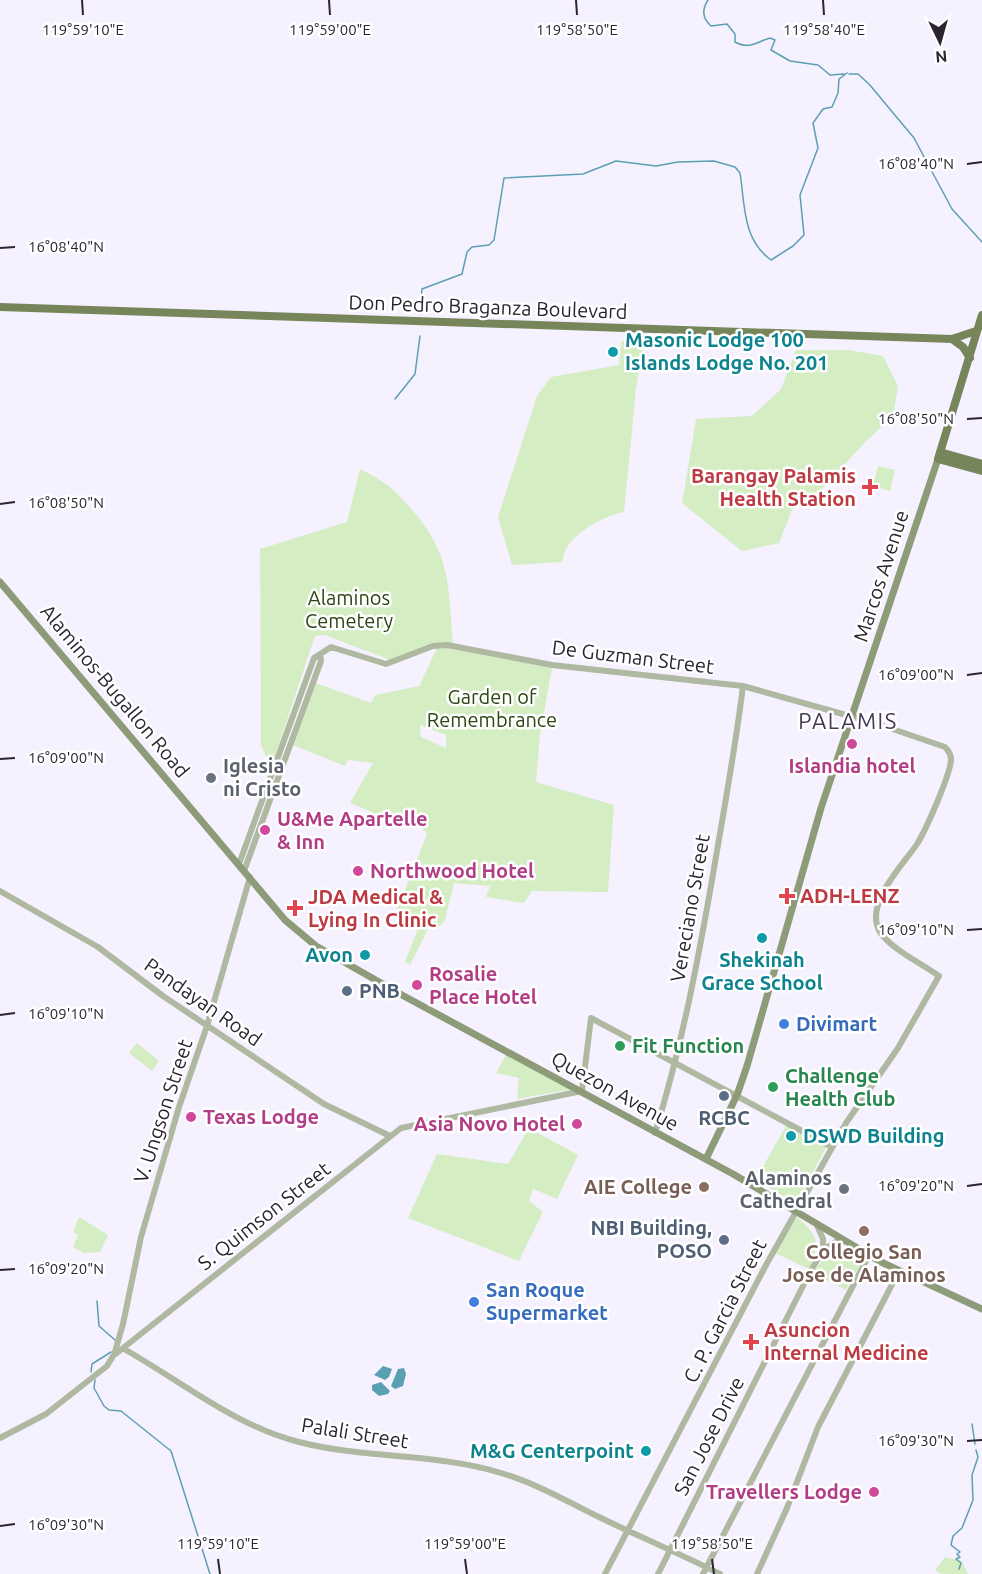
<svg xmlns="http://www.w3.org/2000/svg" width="982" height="1574" viewBox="0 0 982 1574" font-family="Ubuntu,sans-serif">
  <rect width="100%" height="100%" fill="#f6f1ff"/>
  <path fill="#d5edc3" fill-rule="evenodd" d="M 644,340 L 636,389 L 624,512 C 604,516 582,528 569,544 C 565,548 564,556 562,562 L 512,565 L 498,517 L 537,396 L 551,377 L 619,365 L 621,341 Z
    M 796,350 L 848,350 L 883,356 L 898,386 L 893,417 L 867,440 L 812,500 L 792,510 L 779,543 L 742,551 L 682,503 L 696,419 L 752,416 L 781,389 Z
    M 878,466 L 895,470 L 890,491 L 873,486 Z
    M 360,469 C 387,483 393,488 413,511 C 452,556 448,588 453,644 L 442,643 L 390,660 L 325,635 L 315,636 L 271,768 L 261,745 L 260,549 L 347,522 Z
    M 441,647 L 552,668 L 540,735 L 536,782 L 614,805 L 608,892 L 532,891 L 524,903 L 486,897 L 490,886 L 454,883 L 445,920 L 440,926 L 429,927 L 410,965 L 405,962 L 419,926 L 395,915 L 427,834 L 413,818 L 379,815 L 350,803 L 373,763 L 348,760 L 345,766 L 293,745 L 316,683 L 371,703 L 375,695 L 419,686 L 437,648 ZM 420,725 L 446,735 L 446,748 L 421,737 Z
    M 137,1043 L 159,1061 L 152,1071 L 129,1053 Z
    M 507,1053 L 573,1089 L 517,1099 L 519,1078 L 496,1073 Z
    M 787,1124 L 827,1146 L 795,1204 L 756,1179 Z
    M 529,1128 L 578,1155 L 557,1199 L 533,1189 L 529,1201 L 543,1212 L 519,1261 L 408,1218 L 437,1154 L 508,1164 Z
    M 79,1217 L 108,1235 L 100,1252 L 84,1253 L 73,1247 L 78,1235 L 73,1232 Z
    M 797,1217 C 818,1235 821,1243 809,1269 L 775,1253 Z
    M 834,1244 L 863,1259 L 846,1290 L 813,1273 Z
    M 945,1557 L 962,1561 L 968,1574 L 941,1574 L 935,1570 Z"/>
  <path fill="#5ba0b2" d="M 383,1366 L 392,1369 L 389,1377 L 385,1380 L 374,1375 Z
    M 404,1368 L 406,1374 L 403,1386 L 395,1389 L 391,1386 L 398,1369 Z
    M 381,1382 L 390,1391 L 388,1394 L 379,1396 L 372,1390 L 372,1385 Z"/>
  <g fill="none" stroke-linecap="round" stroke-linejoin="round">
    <path stroke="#5ba0b2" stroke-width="1.5" d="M 708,0 C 702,9 702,18 711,26 L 727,24 L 735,34 L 735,42 C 750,50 756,42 770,38 L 775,40 L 771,50 L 790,61 L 818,65 L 830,75 L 844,74
      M 849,74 L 858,74 L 869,84 L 914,138 L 952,209 L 982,242
      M 420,314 L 422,289 L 462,274 L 467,252 L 472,247 L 489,245 L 494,240 L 504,178 L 583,174 L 616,161 L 656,166 L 678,162 L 714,161 L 735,167 L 740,173 C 745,204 742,239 771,260 L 793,246 L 804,235 L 800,195 L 818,148 L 813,123 L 823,109 L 832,107 L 838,93 L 839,79 L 847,73
      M 395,399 L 415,374 L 420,336
      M 97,1301 L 99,1326 L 115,1340
      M 91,1372 L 92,1364 L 111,1352
      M 95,1380 L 94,1388 L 104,1406 L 109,1410 L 121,1411 L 171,1451 L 210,1574
      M 972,1424 L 975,1444
      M 959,1569 L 961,1563 L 956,1559 L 960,1557 L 957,1554 L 960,1552 L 951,1545 L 953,1536 L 962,1528 L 973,1500 L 972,1475 L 978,1457 L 976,1450"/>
    <path stroke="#afb8a1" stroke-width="6" d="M 239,864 L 314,658 L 331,647 L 386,664 L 433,646 L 447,645 L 552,665 L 743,686 L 878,724 L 945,747 C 948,751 951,753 951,759 C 951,773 926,830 917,844 C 904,864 863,904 880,932 C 892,950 921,963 939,976 L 898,1048 L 846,1123 L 766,1265 L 605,1574
      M 244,871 L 321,661 L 320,655
      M 0,891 L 98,947 L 163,996 L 324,1104 L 390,1136
      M 655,1133 C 681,1049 697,966 712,880 C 723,815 735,751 743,686
      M 817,1225 L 823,1239 L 823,1250
      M 124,1349 C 181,1381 235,1426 299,1442 C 365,1459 436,1453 501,1473 C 536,1483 568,1502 601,1518 C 640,1537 681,1554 720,1574
      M 114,1355 L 123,1324 L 141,1237 L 179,1107 L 207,1026 L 250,877
      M 0,1438 L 46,1414 L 107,1366 L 113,1356 L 401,1128 L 582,1091 L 591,1018 L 832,1147
      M 658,1574 L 809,1274 L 823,1250 L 840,1239
      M 703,1574 L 869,1255
      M 757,1574 L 787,1508 L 818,1427 L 899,1271"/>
    <path stroke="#8e9b78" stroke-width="7" d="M 0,582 L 285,920 L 316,946 L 402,995 L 733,1174 L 881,1262 L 982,1309
      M 706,1159 L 737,1095 L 747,1066 L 821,808 L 938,459"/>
    <path stroke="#77855b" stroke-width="8" d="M 0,307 L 952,339 L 976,331
      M 982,315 L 938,459 L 982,471
      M 952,339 L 963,347 L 970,358
      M 940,452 L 982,464"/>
  </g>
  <path fill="none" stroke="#2b2532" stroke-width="2" d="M 82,0 L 83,15M 329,0 L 330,15M 576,0 L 577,15M 823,0 L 824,15M 967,164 L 982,162M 0,248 L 15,247M 967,419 L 982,418M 0,504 L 15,502M 967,675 L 982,673M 0,759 L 15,758M 967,930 L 982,929M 0,1015 L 15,1013M 967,1186 L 982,1184M 0,1270 L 15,1269M 967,1441 L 982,1440M 0,1526 L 15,1524M 218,1559 L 220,1574M 465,1559 L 467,1574M 712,1559 L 714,1574"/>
  <g fill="#0f9aa8" stroke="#fff" stroke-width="2">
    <circle cx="613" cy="352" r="6"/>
    <circle cx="762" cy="938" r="6"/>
    <circle cx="365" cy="955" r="6"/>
    <circle cx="791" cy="1136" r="6"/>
    <circle cx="646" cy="1451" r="6"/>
  </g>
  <g fill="#e0444e" stroke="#fff" stroke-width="2">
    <path d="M867 478h6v6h6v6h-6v6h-6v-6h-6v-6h6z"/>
    <path d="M784 887h6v6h6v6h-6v6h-6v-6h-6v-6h6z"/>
    <path d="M292 899h6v6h6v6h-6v6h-6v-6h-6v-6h6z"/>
    <path d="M748 1333h6v6h6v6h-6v6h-6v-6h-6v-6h6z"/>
  </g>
  <g fill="#d1479c" stroke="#fff" stroke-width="2">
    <circle cx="852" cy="744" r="6"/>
    <circle cx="265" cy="830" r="6"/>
    <circle cx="358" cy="871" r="6"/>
    <circle cx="417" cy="985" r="6"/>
    <circle cx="191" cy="1117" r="6"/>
    <circle cx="577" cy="1124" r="6"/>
    <circle cx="874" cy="1492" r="6"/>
  </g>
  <g fill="#6b7280" stroke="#fff" stroke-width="2">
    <circle cx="211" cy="778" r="6"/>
    <circle cx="844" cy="1189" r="6"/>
  </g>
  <g fill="#5c6f8a" stroke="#fff" stroke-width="2">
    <circle cx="347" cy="991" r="6"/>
    <circle cx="724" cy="1096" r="6"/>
    <circle cx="724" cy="1240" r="6"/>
  </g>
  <g fill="#3f7fe0" stroke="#fff" stroke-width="2">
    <circle cx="784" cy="1024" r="6"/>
    <circle cx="474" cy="1302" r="6"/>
  </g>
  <g fill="#2e9e5b" stroke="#fff" stroke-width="2">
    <circle cx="620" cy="1046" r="6"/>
    <circle cx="773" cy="1087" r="6"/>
  </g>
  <g fill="#8d6e63" stroke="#fff" stroke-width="2">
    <circle cx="704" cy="1187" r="6"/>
    <circle cx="864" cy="1231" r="6"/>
  </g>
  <g text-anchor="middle" stroke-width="5" stroke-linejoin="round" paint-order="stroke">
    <g font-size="20" fill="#2b2532" stroke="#fff">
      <text transform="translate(488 307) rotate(2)" y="7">Don Pedro Braganza Boulevard</text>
      <text transform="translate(881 576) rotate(-72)" y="7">Marcos Avenue</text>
      <text transform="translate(633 657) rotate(7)" y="7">De Guzman Street</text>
      <text transform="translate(115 691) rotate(50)" y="7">Alaminos-Bugallon Road</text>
      <text transform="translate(690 908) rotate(-80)" y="7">Vereciano Street</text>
      <text transform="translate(203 1002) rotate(35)" y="7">Pandayan Road</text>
      <text transform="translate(615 1091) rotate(29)" y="7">Quezon Avenue</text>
      <text transform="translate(163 1111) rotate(-72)" y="7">V. Ungson Street</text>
      <text transform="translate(264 1216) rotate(-38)" y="7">S. Quimson Street</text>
      <text transform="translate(725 1311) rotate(-63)" y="7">C. P. Garcia Street</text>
      <text transform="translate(355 1433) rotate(9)" y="7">Palali Street</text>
      <text transform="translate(709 1436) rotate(-63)" y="7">San Jose Drive</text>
    </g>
    <g font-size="20" font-weight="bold" fill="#0d838f" stroke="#fff" text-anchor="start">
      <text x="625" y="347">Masonic Lodge 100<tspan x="625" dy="23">Islands Lodge No. 201</tspan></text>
      <text x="353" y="962" text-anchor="end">Avon</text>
      <text x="762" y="967" text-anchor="middle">Shekinah<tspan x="762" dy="23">Grace School</tspan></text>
      <text x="803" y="1143">DSWD Building</text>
      <text x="634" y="1458" text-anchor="end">M&amp;G Centerpoint</text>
    </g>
    <g font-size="20" font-weight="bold" fill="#be3a42" stroke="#fff" text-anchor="start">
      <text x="856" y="483" text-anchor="end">Barangay Palamis<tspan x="856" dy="23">Health Station</tspan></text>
      <text x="800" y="903">ADH-LENZ</text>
      <text x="308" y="904">JDA Medical &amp;<tspan x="308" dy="23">Lying In Clinic</tspan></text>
      <text x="764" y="1337">Asuncion<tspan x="764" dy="23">Internal Medicine</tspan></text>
    </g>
    <g font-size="20" fill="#2c4612" stroke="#fff">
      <text x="349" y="605">Alaminos<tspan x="349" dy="23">Cemetery</tspan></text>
      <text x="492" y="704">Garden of<tspan x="492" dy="23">Remembrance</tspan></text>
    </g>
    <g font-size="20" font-weight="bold" fill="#5b616d" stroke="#fff" text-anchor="start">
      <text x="223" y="773">Iglesia<tspan x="223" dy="23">ni Cristo</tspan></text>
      <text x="832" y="1185" text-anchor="end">Alaminos<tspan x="832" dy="23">Cathedral</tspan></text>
    </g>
    <g font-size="20" font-weight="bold" fill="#b23c85" stroke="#fff" text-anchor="start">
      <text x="852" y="773" text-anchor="middle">Islandia hotel</text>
      <text x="277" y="826">U&amp;Me Apartelle<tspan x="277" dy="23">&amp; Inn</tspan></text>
      <text x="370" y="878">Northwood Hotel</text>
      <text x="429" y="981">Rosalie<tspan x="429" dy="23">Place Hotel</tspan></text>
      <text x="203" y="1124">Texas Lodge</text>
      <text x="565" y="1131" text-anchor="end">Asia Novo Hotel</text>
      <text x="862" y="1499" text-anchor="end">Travellers Lodge</text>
    </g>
    <g font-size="20" font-weight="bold" fill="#4e5e75" stroke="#fff" text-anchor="start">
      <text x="359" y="998">PNB</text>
      <text x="724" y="1125" text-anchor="middle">RCBC</text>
      <text x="712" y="1235" text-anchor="end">NBI Building,<tspan x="712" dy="23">POSO</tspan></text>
    </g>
    <g font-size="20" font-weight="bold" fill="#366cbe" stroke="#fff" text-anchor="start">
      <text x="796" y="1031">Divimart</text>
      <text x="486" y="1297">San Roque<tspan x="486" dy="23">Supermarket</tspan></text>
    </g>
    <g font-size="20" font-weight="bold" fill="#27864d" stroke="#fff" text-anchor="start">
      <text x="632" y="1053">Fit Function</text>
      <text x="785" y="1083">Challenge<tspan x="785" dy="23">Health Club</tspan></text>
    </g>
    <g font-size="20" font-weight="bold" fill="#785e54" stroke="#fff" text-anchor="end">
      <text x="692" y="1194">AIE College</text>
      <text x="864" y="1259" text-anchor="middle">Collegio San<tspan x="864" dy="23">Jose de Alaminos</tspan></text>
    </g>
    <g font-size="22" letter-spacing="1.5" fill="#453955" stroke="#fff">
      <text x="848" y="729">PALAMIS</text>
    </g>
  </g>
  <g font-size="15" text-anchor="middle" fill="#2b2532" stroke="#fff" stroke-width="5" stroke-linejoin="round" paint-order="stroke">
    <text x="83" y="35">119°59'10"E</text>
    <text x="330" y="35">119°59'00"E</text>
    <text x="577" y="35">119°58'50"E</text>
    <text x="824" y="35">119°58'40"E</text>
    <text x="916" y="169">16°08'40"N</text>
    <text x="66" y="252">16°08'40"N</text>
    <text x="916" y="424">16°08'50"N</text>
    <text x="66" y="508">16°08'50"N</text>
    <text x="916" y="680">16°09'00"N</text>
    <text x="66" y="763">16°09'00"N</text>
    <text x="916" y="935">16°09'10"N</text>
    <text x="66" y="1019">16°09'10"N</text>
    <text x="916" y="1191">16°09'20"N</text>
    <text x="66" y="1274">16°09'20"N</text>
    <text x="916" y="1446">16°09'30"N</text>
    <text x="66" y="1530">16°09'30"N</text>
    <text x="218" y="1549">119°59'10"E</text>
    <text x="465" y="1549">119°59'00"E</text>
    <text x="712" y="1549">119°58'50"E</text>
  </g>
  <g transform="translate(940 42) rotate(175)" stroke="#ffffff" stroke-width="4.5" paint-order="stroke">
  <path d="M0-4.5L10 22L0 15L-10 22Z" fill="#2b2532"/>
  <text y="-9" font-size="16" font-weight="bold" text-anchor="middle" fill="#2b2532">N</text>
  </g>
</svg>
